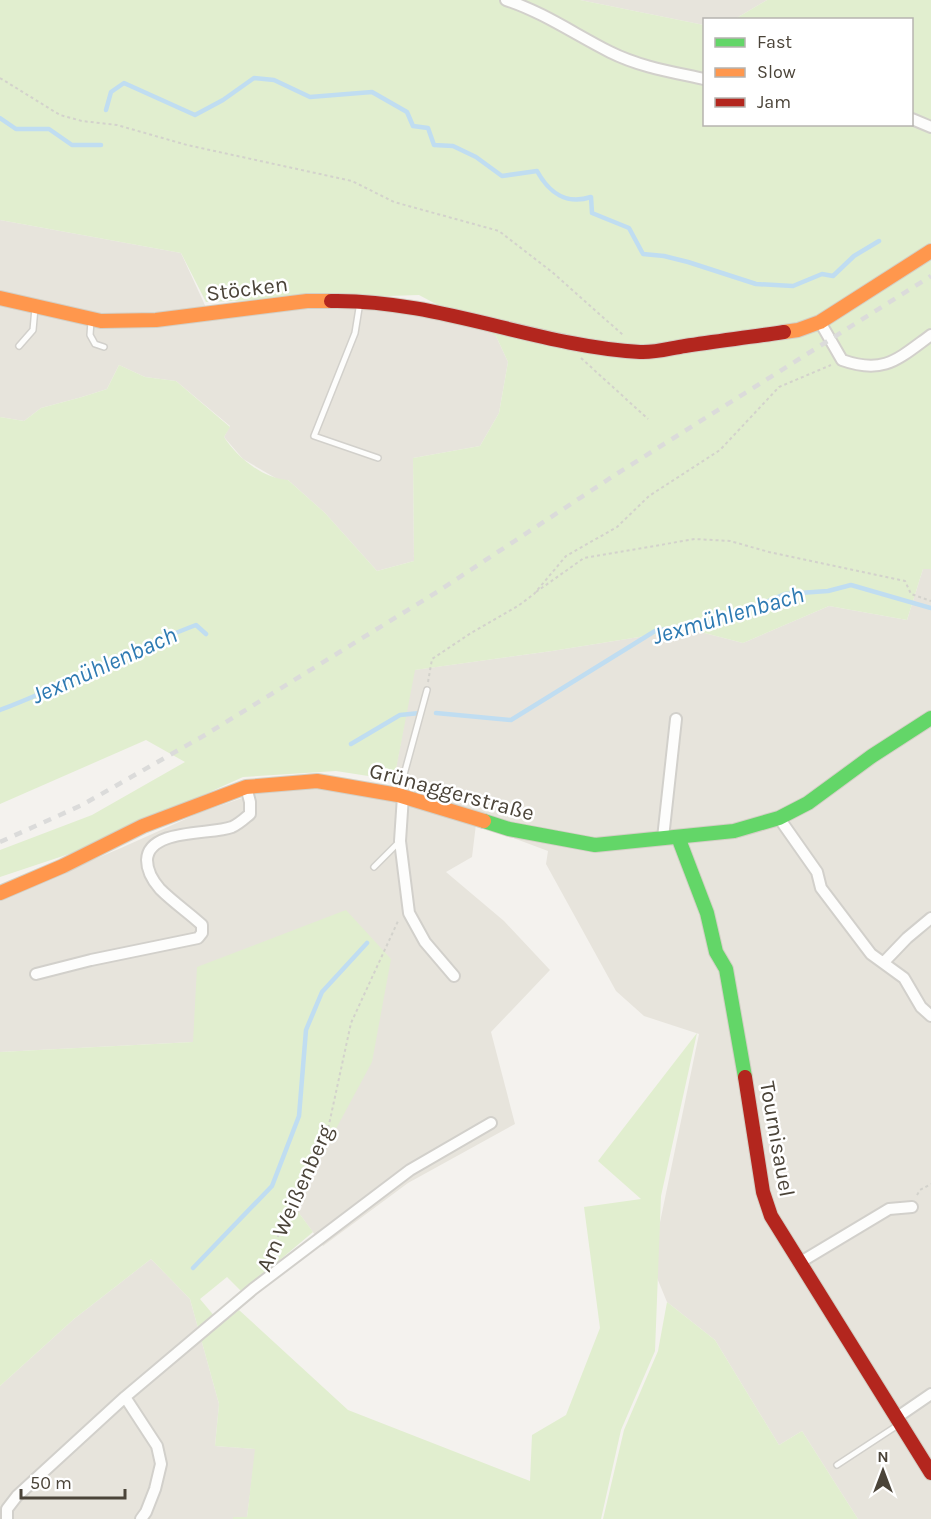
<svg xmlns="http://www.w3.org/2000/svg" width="931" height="1519" viewBox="0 0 931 1519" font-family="Karla,sans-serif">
  <rect width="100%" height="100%" fill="#f4f2ee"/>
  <path fill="#e7e4dc" d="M 580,0 L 767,0 L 735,19 L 704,20 L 704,25 Z
    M 0,220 L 181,253 L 209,314 L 340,300 L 499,327 L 496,336 L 508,362 L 499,413 L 480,446 L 413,458 L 414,561 L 377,571 L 325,513 L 288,480 L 279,480 L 243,459 L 224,437 L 230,426 L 176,381 L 145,377 L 119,365 L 107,389 L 82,397 L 41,408 L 24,421 L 0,417 Z
    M 923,569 L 931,569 L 931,1519 L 858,1519 L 802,1431 L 779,1445 L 715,1340 L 667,1302 L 655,1273 L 659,1227 L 699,1034 L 644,1016 L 616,991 L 546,864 L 548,851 L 476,824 L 472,857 L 446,872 L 504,921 L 550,970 L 491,1032 L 515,1124 L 408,1183 L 323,1246 L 296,1209 L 310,1177 L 193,1042 L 0,1052 L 0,899 L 121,848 L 199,813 L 265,790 L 314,787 L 390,801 L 414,670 L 552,651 L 689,629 L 743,643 L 829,606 L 907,620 Z
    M 151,1259 L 190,1299 L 219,1404 L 215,1446 L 256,1449 L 247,1517 L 234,1517 L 233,1519 L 0,1519 L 0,1386 L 74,1319 Z"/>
  <path fill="#e1eecf" d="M 0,0 L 580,0 L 704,25 L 704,124 L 912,124 L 912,20 L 735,19 L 767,0 L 931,0 L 931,569 L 923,569 L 907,620 L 829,606 L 743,643 L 689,629 L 552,651 L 415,670 L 394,780 L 336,771 L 243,777 L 84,849 L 0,877 L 0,850 L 92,815 L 185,762 L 146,740 L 0,804 L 0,417 L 24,421 L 41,408 L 82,397 L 107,389 L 119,365 L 145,377 L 176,381 L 230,427 L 224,437 C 237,457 263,479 288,480 L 325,513 L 377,571 L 414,561 L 413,458 L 480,446 L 499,413 L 508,362 L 496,336 L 419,295 L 206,302 L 181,253 L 0,220 Z
    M 346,910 L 391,959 L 372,1062 L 310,1177 L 296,1209 L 313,1232 L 242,1292 L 227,1277 L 200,1299 L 221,1324 L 239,1310 L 348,1410 L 530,1481 L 532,1435 L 566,1415 L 600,1328 L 584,1207 L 641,1199 L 598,1161 L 697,1033 L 661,1196 L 655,1351 L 621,1430 L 601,1519 L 233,1519 L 233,1517 L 247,1517 L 255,1449 L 215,1446 L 219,1404 L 190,1299 L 151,1259 L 74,1319 L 0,1386 L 0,1052 L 193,1042 L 197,967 Z
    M 667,1302 L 715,1340 L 779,1445 L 802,1431 L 858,1519 L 603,1519 L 624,1430 L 658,1351 Z"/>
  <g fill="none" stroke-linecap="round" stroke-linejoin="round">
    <path stroke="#c0ddf1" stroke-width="4.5" d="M 106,110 L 111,92 L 124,83 L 195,115 L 223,100 L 254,78 L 274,80 L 310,97 L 372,92 L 407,112 L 413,126 L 428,128 L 434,145 L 453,146 L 476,157 L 502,176 L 537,171 C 549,193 567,205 591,197 L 592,213 L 629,228 L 643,254 L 664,256 L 688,262 L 756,284 L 793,286 L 822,274 L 833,276 L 854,256 L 879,241
      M 0,118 L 16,129 L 49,129 L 72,145 L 101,145
      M 0,710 C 67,685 129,650 196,625 L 206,634
      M 436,713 L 511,720 L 655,631 L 725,619 L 785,594 L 828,591 L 851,585 L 931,608
      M 351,744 L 400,715 L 420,713
      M 193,1268 L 272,1186 L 299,1116 L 306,1030 L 322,992 L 367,943"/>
    <defs>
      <path id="lane" d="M 360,302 L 355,333 L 314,436 L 378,458
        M 91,321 L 90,335 L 95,344 L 104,347
        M 19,346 L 33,330 L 35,308
        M 399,793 L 427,690
        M 374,867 L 400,841
        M 837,1465 L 898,1425"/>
      <path id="street" d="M 506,0 C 543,12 576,35 610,52 C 640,67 672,72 704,79
        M 912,119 L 931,127
        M 820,322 L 842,360 C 884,375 898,359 931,335
        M 403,796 L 400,841 L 409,913 L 425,942 L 454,976
        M 779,818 L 817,872 L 821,888 L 871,954 L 904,978 L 921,1007 L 931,1016
        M 663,838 L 676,719
        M 884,962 L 907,938 L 931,918
        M 36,974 L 91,960 L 198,938 L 202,933 L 202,925 C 189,913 173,902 160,889 C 153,881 147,871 147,860 C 148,828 212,835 232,827 C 239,824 244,819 250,814 L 250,802 L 246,787
        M 799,1263 L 889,1209 L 912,1207
        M 125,1397 L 157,1446 L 161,1464 L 155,1489 L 146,1512 L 141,1519
        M 896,1418 L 931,1394
        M 7,1519 L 7,1509 L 17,1496 L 125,1397 L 253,1289 L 410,1170 L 491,1123"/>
      <path id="fast" d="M 484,821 L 509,829 L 595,845 L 734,831 L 779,818 L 808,803 L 872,756 L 931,718
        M 678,837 L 707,913 L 716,952 L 726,969 L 745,1077"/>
      <path id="slow" d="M 0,298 L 101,321 L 156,320 L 307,301 L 331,301
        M 784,332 L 798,330 L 820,322 L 931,251
        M 0,893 L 63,866 L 143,826 L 246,787 L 317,781 L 398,795 L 484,821"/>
      <path id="jam" d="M 331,301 C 436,299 536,346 640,352 C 655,353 671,348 685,346 C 718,341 751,337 784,332
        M 745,1077 L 763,1192 L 771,1216 L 931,1473"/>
    </defs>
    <use href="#lane" stroke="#d2d0cb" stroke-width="8"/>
    <use href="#street" stroke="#d2d0cb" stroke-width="14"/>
    <use href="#fast" stroke="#d3cfc5" stroke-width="16"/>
    <use href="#slow" stroke="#d3cfc5" stroke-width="16"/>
    <use href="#jam" stroke="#d3cfc5" stroke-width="16"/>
    <path stroke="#d3d2cc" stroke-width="2" stroke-dasharray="3 3" stroke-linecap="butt" d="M 0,78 L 60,115 L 82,121 L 117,125 L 187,145 L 352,181 L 394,202 L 499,231 L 552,272 L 623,335
      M 581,358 L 648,419
      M 536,592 L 584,558 L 695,539 L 730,541 L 769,552 L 905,581 L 911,594 L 931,601
      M 428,682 L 432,659 L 471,633 L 518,606 L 534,594 L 566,556 L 617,527 L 649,496 L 720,450 L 779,387 L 831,365
      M 917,1195 L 920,1190 L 931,1184
      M 265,1264 L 328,1129 L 351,1023 L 399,919"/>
    <use href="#lane" stroke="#fdfdfc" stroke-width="5"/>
    <use href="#street" stroke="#fdfdfc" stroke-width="10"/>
    <use href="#fast" stroke="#63d668" stroke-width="14"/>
    <use href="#slow" stroke="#ff974d" stroke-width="14"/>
    <use href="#jam" stroke="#b3261e" stroke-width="14"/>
    <path stroke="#dbdbda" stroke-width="4.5" stroke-dasharray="8 8" stroke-linecap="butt" d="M 0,842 L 82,805 L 205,735 L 437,592 L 618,473 L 931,276"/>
  </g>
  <g text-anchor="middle" stroke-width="5" stroke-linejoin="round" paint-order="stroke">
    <g font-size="22" fill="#4b4439" stroke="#fff">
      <text transform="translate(247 288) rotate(-7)" y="8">Stöcken</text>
      <text transform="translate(452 791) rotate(15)" y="8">Grünaggerstraße</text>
      <text transform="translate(778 1139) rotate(80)" y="8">Tournisauel</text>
      <text transform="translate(294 1198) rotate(-66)" y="8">Am Weißenberg</text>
    </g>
    <g font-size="24" font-style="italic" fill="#2e7ab2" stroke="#fff">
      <text transform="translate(728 615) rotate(-16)" y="8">Jexmühlenbach</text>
      <text transform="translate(104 665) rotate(-24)" y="8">Jexmühlenbach</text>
    </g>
  </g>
  <rect x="703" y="18" width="210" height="108" fill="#ffffff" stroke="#b7b4b0" stroke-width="1.5"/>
  <rect x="715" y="38" width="30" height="9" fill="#63d668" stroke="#b7b4b0" stroke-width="1.5"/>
  <text x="757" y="48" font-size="18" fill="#4b4439">Fast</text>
  <rect x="715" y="68" width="30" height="9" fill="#ff974d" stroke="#b7b4b0" stroke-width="1.5"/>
  <text x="757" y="78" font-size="18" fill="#4b4439">Slow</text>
  <rect x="715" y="98" width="30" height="9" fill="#b3261e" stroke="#b7b4b0" stroke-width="1.5"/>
  <text x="757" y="108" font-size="18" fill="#4b4439">Jam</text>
  <g transform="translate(883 1471)" stroke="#ffffff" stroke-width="4.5" paint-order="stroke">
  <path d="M0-4.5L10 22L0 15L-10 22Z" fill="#4b4439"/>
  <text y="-9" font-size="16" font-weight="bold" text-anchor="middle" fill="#4b4439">N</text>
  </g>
  <path d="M21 1489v9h104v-9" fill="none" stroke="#4b4439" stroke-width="3"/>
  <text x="30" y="1489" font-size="18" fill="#4b4439" stroke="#ffffff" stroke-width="4.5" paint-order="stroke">50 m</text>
</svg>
